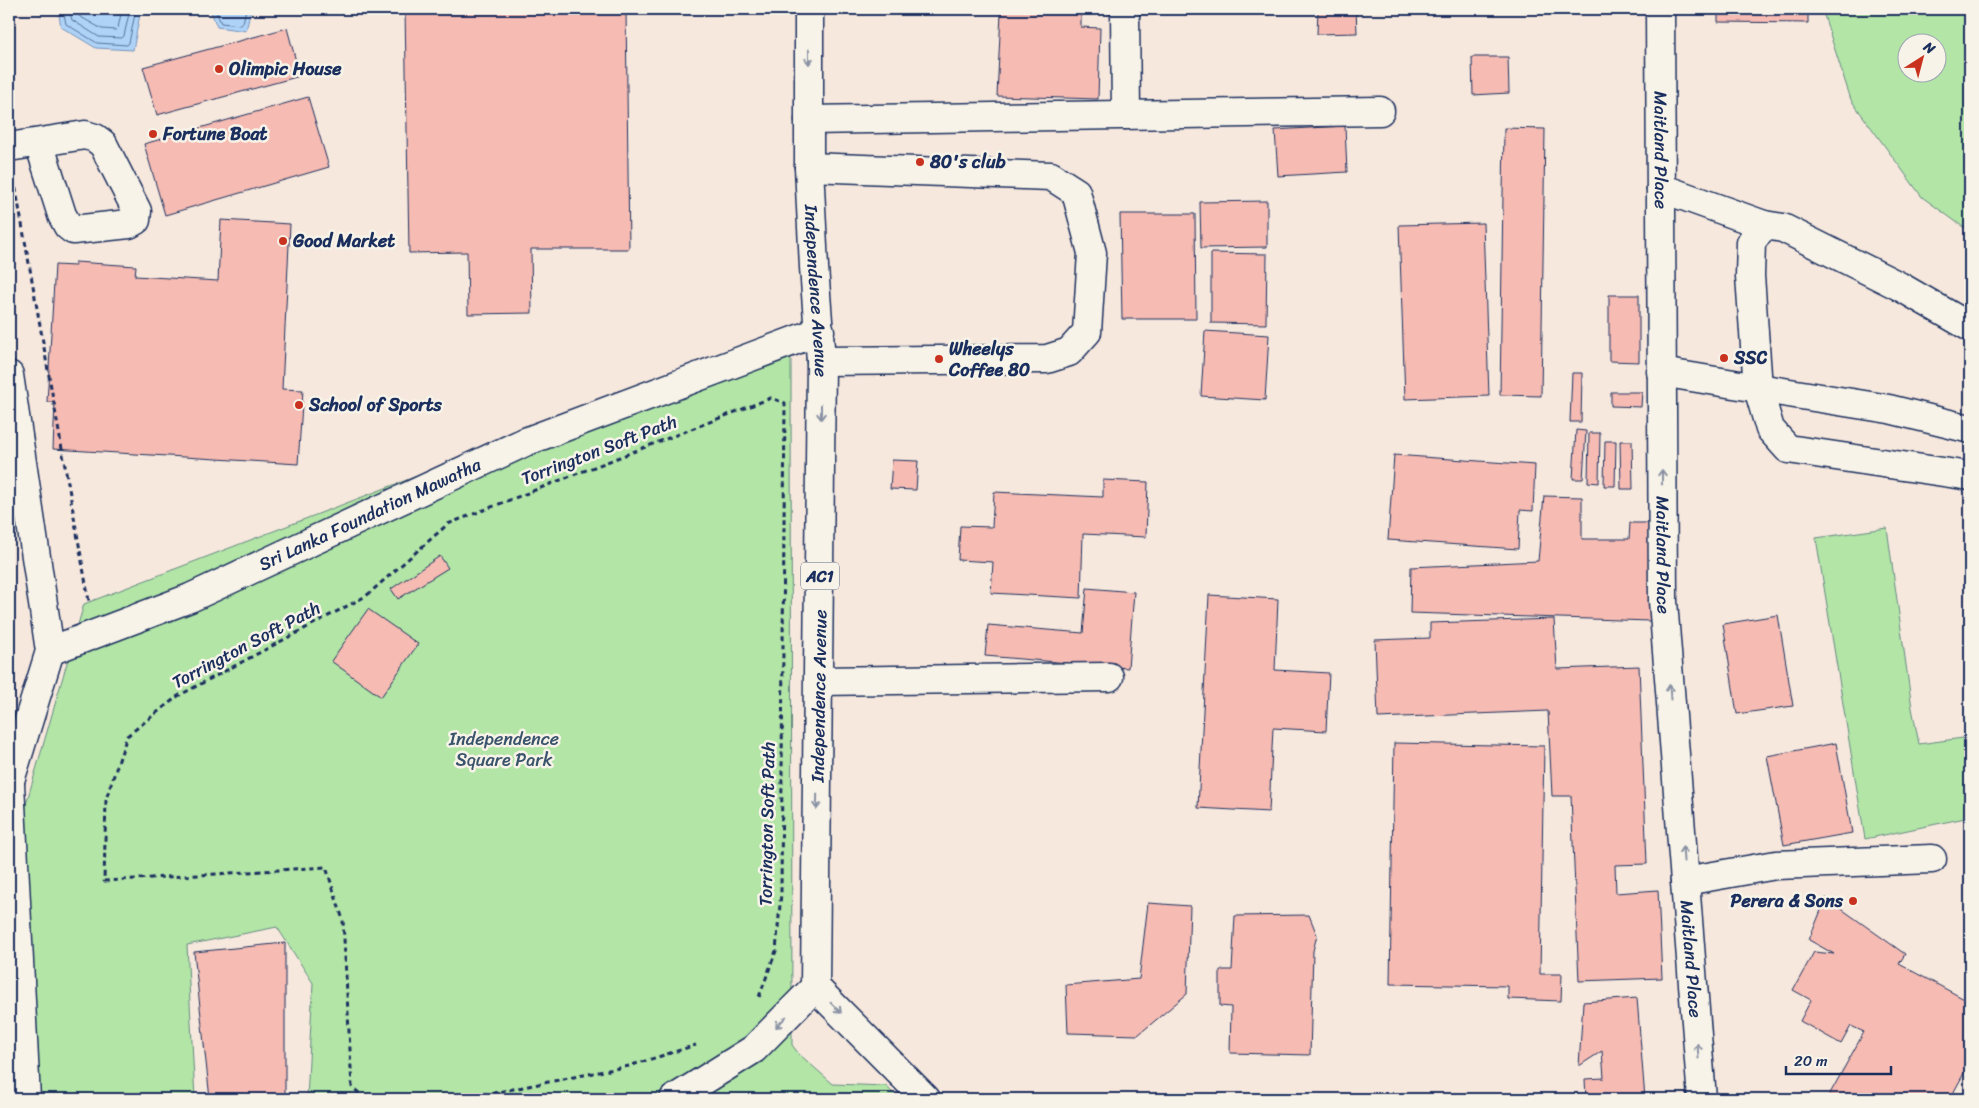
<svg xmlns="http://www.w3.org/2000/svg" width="1979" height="1108" viewBox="0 0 1979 1108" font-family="Sriracha,sans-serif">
  <rect width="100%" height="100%" fill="#f7e8dd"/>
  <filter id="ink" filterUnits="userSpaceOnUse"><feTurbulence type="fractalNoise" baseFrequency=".02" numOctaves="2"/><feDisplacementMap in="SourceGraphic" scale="10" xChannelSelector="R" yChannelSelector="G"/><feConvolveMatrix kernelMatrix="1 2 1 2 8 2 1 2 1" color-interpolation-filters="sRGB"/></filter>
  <g filter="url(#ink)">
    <path fill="#b2e5a6" stroke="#668a82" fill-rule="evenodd" d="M 1822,9 L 1970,9 L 1970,232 L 1922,197 L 1851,100 ZM 1906,42 L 1936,42 L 1936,72 L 1906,72 Z
      M 791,355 L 792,1045 L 799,1054 L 833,1084 L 886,1086 L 899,1099 L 307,1099 L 313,983 L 277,927 L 187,945 L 195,1099 L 9,1099 L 9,863 L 84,604 L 435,469 Z
      M 1887,528 L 1912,708 L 1919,744 L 1970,737 L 1970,817 L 1865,839 L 1816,538 Z"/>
    <path fill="#aed3f7" stroke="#7391ba" d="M 58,9 L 141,9 L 133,50 L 96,48 L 61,27 Z
      M 210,9 L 251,9 L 246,31 L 217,27 Z"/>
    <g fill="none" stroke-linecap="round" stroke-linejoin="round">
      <path stroke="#56719b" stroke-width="1" d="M 63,9 L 66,24 L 97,43 L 127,45 L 129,43 L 136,9
        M 69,9 L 72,20 L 99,37 L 122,38 L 124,36 L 130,9
        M 77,9 L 79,16 L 102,29 L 116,30 L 118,28 L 122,9
        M 215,9 L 221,23 L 240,25 L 243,23 L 246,9"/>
    </g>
    <path fill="#f6bbb2" stroke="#1b2f5e" d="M 405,9 L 626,9 L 629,249 L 531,249 L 532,313 L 468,314 L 467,252 L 409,253 Z
      M 971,9 L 1081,9 L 1081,27 L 1100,28 L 1098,99 L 997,96 L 1001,13 L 971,11 Z
      M 1318,9 L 1356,9 L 1357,33 L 1317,34 Z
      M 1718,9 L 1808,9 L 1808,23 L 1718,22 Z
      M 287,28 L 300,76 L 157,115 L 143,67 Z
      M 1472,57 L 1508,57 L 1509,93 L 1473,95 Z
      M 308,97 L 329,167 L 165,215 L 144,144 Z
      M 1345,126 L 1347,172 L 1278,176 L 1275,130 Z
      M 1504,128 L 1545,129 L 1541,396 L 1500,395 Z
      M 1267,201 L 1267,247 L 1201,248 L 1200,202 Z
      M 1120,214 L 1195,214 L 1196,319 L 1122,319 Z
      M 221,220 L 290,224 L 282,389 L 303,390 L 298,464 L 53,449 L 55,402 L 47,402 L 55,265 L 75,266 L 75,262 L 136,266 L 135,276 L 218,281 Z
      M 1483,223 L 1489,396 L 1405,399 L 1399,225 Z
      M 1211,253 L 1267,254 L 1266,324 L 1211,323 Z
      M 1609,295 L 1639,295 L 1639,362 L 1609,361 Z
      M 1205,331 L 1269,335 L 1265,400 L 1201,396 Z
      M 1572,373 L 1582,373 L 1581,422 L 1570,422 Z
      M 1611,392 L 1642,392 L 1641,407 L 1611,406 Z
      M 1576,430 L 1586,431 L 1583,479 L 1573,479 Z
      M 1589,433 L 1600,433 L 1599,483 L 1588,482 Z
      M 1605,441 L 1616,441 L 1615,486 L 1604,486 Z
      M 1620,441 L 1632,441 L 1633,489 L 1621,489 Z
      M 1394,455 L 1535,465 L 1533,511 L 1520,510 L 1518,549 L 1388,540 Z
      M 892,460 L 918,461 L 916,490 L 890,489 Z
      M 1103,480 L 1148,482 L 1146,537 L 1083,534 L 1081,598 L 991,593 L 993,562 L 958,560 L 960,526 L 992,527 L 994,492 L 1103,497 Z
      M 1544,496 L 1582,497 L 1582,539 L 1629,539 L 1630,523 L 1652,523 L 1650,621 L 1410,613 L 1411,567 L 1538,561 Z
      M 440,556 L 448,568 L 398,599 L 391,589 Z
      M 1087,588 L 1134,592 L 1128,668 L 985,656 L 988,625 L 1083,633 Z
      M 1209,595 L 1278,599 L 1275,670 L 1329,673 L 1326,731 L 1273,728 L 1269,812 L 1198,808 Z
      M 368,609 L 418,644 L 381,697 L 331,661 Z
      M 1778,615 L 1793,706 L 1737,714 L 1723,624 Z
      M 1554,619 L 1557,669 L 1639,666 L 1647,864 L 1615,865 L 1616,893 L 1658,890 L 1662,978 L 1579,981 L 1571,796 L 1552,796 L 1548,711 L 1378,718 L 1375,640 L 1430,638 L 1430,623 Z
      M 1394,743 L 1544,746 L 1540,974 L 1562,974 L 1561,1001 L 1508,999 L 1508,986 L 1390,984 Z
      M 1836,743 L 1852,833 L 1784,845 L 1767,756 Z
      M 1826,898 L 1905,954 L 1899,964 L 1970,1002 L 1970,1062 L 1950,1099 L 1827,1099 L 1864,1032 L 1851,1026 L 1841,1044 L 1800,1021 L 1811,1000 L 1793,990 L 1814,952 L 1834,954 L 1809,940 Z
      M 1148,903 L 1190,906 L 1187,994 L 1138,1035 L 1068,1033 L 1066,985 L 1139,979 Z
      M 1309,915 L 1317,935 L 1313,951 L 1310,1055 L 1230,1053 L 1231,1007 L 1220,1006 L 1220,970 L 1232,970 L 1235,916 Z
      M 285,943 L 285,1099 L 210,1099 L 194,952 Z
      M 1637,998 L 1645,1099 L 1586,1099 L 1585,1079 L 1604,1078 L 1602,1051 L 1579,1066 L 1583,1002 Z"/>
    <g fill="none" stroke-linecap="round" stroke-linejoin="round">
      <defs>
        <g id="minor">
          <path d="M 1125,9 L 1126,115"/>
          <path d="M 809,120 L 1380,111"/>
          <path d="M 9,147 L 85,135 L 95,138 L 103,144 L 137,211 L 136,220 L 129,224 L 73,230 L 68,226 L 62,215 L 39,143"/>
          <path d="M 809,167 L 1051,176 L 1076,192 L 1092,253 L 1087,332 L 1069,352 L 1047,359 L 821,361"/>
          <path d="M 1661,188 L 1764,225"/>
          <path d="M 1661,372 L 1758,388 L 1750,276 L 1751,242 L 1764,225 L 1783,228 L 1899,286 L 1970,327"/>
          <path d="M 9,375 L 50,651 L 9,784"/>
          <path d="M 1970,429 L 1889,409 L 1758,388 L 1770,429 L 1788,449 L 1970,476"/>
          <path id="s1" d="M 50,651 L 190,598 L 525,442 L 820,331"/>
          <path d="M 819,681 L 1109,677"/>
          <path d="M 10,784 L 26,1099"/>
          <path d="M 1685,881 L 1776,865 L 1932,859"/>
          <path d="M 674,1099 L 754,1049 L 815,987"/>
        </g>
        <g id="major">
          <path id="s2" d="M 809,9 L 809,167 L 814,267 L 821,361 L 815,987 L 926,1099"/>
          <path id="s3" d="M 1660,9 L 1663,601 L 1702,1099"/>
        </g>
      </defs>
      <use href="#minor" stroke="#1b2f5e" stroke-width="31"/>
      <use href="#major" stroke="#1b2f5e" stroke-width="31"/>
      <path stroke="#1b2f5e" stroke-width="3" stroke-dasharray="5 4" stroke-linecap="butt" d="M 9,116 L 13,9
        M 14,179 L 89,601
        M 366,1099 L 352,1087 L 343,920 L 326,867 L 104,881 L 106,799 L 127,736 L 178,696 L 366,596 L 448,524 L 771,398 L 785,403 L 781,893 L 776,951 L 759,997
        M 411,1099 L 488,1094 L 629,1066 L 696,1045"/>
      <use href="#minor" stroke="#f7f3e8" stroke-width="28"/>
      <use href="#major" stroke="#f7f3e8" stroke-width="28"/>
    </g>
    <defs><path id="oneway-shaft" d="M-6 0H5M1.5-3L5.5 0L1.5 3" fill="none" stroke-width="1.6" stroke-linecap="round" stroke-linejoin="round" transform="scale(1.25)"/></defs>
    <g stroke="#8991a3">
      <use href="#oneway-shaft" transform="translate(809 57) rotate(90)"/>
      <use href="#oneway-shaft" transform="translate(821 412) rotate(90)"/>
      <use href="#oneway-shaft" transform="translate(1662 477) rotate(-90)"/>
      <use href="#oneway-shaft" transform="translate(1670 692) rotate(-94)"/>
      <use href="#oneway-shaft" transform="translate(817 802) rotate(91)"/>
      <use href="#oneway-shaft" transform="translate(1683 854) rotate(-94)"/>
      <use href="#oneway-shaft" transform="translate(836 1008) rotate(45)"/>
      <use href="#oneway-shaft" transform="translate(781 1022) rotate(134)"/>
      <use href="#oneway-shaft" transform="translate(1698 1051) rotate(-94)"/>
    </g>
  </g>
  <g fill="#c8321e" stroke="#f7f3e8" stroke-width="2">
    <circle cx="219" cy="69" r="5"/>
    <circle cx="153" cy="134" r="5"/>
    <circle cx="920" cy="162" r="5"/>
    <circle cx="283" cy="241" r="5"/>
    <circle cx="1724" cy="358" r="5"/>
    <circle cx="939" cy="359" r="5"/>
    <circle cx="299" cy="405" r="5"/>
    <circle cx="1853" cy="901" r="5"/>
  </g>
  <g text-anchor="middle" stroke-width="5" stroke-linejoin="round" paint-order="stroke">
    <rect fill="#f7f3e8" stroke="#5d6a87" stroke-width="1" x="801" y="562.5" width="38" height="27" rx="4"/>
    <g font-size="16" font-weight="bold" fill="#1b2f5e">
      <text x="820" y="582">AC1</text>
    </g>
    <g font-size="18" font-weight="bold" fill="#1b2f5e" stroke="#f7f3e8" text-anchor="start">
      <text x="229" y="75">Olimpic House</text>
      <text x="163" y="140">Fortune Boat</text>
      <text x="930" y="168">80's club</text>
      <text x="293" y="247">Good Market</text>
      <text x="949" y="355">Wheelys<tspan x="949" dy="21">Coffee 80</tspan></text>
      <text x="1734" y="364">SSC</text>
      <text x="309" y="411">School of Sports</text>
      <text x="1843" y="907" text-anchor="end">Perera &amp; Sons</text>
    </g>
    <g font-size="18" fill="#1b2f5e" stroke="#f7f3e8">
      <text dy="6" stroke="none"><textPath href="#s3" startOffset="141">Maitland Place</textPath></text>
      <text dy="6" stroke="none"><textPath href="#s2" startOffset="282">Independence Avenue</textPath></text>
      <text transform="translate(599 450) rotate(-21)" y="6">Torrington Soft Path</text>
      <text dy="6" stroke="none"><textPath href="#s1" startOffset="348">Sri Lanka Foundation Mawatha</textPath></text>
      <text dy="6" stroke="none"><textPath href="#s3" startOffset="546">Maitland Place</textPath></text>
      <text transform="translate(246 645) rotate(-28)" y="6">Torrington Soft Path</text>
      <text transform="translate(819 696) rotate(-89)" y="6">Independence Avenue</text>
      <text transform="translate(767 824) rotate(-89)" y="6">Torrington Soft Path</text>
      <text dy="6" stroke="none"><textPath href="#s3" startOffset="951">Maitland Place</textPath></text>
    </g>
    <g font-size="18" fill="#39536c" stroke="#f7f3e8">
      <text x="504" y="745">Independence<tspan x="504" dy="21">Square Park</tspan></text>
    </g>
  </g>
  <rect width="1979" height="1108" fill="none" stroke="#f7f3e8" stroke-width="30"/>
  <rect x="15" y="15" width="1949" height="1078" fill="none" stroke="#1b2f5e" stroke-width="2" filter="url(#ink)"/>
  <g transform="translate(1922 58) rotate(36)"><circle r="24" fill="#f7f3e8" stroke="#9fa5b1"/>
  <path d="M0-4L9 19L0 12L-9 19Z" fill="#c8321e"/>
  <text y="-8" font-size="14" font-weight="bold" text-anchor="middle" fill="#1b2f5e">N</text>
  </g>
  <path d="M1786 1066v8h105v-8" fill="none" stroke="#1b2f5e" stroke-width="2.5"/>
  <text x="1794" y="1066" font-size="15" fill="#1b2f5e" stroke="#f7f3e8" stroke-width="4" paint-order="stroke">20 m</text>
</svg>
